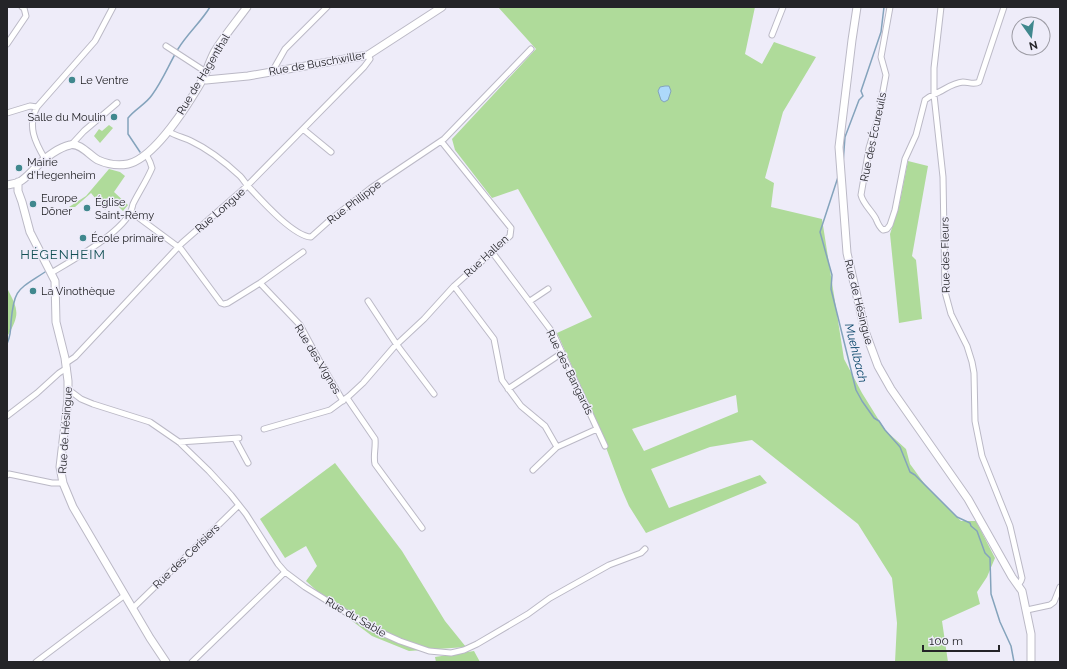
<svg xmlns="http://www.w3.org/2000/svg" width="1067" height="669" viewBox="0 0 1067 669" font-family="Raleway,sans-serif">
  <rect width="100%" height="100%" fill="#eeecf9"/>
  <path fill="#afdb9a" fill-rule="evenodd" d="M 498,7 L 755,7 L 745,54 L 762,64 L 774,42 L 816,57 L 783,112 L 765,178 L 774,183 L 771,207 L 822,219 L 844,359 L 862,393 L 885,430 L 906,449 L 910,464 L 926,486 L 961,521 L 976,521 L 995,558 L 987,577 L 977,592 L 980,604 L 942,621 L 948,662 L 895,662 L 897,623 L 892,578 L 858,524 L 752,440 L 710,447 L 651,469 L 669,508 L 760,475 L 767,483 L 646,533 L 629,506 L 622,490 L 593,413 L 557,333 L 592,317 L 518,189 L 492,198 L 455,150 L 452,139 L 536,49 ZM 736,395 L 738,412 L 644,451 L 632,429 Z
    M 109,125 L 113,128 L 100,143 L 94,136 L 99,129 L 102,131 Z
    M 908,161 L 928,166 L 912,256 L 916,260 L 922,319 L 899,323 L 890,234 L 899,206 Z
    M 109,169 L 120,172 L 125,176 L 114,192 L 128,205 L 123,211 L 114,202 L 105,210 L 91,193 L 75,207 L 69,207 L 86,196 Z
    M 7,288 C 19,311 20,314 7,337 Z
    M 335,463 L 402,551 L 445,621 L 466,647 L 409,651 L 372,636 L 339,611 L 306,581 L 317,566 L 306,546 L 285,558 L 260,519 Z
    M 474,651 L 480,662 L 436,662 L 435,657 Z"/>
  <path fill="#add9fb" stroke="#84a3bc" d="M 665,86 L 669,86 L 671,91 L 668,100 L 664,102 L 661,100 L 658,91 L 660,87 Z"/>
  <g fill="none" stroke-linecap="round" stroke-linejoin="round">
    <path stroke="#84a3bc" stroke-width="1.5" d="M 140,152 L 128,134 L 128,118 C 135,109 146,104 152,95 C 163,80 169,64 178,49 C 187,34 201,22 210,7
      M 843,163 L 845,137 L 859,100 L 863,96 L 861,91 L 881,32 L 884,7
      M 839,174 L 820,232 L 832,275 L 831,289 L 856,390 L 862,401 L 874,418 L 879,421 L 885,430 L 900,447 L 910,472 L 915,475 L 957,517 L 970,523 L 971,526 L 977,531 L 985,553 L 990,558 L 991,594 L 1000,622 L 1011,646 L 1014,662
      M 7,344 C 10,337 11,330 11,322 C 14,288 18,290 45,272"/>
    <defs>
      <path id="street" d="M 890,7 L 881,57 L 886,75 L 878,118 L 869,148 L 861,195 C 863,204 872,211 876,219 C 878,224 879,227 883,230 L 887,229 L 890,225 L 895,210 L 905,159 L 916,135 L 925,100 C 929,96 934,95 939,92 C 947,88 953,83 963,82 C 968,82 974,85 979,82 L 1004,7
        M 941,7 L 934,68 L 934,95 L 943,177 L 945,292 L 951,314 L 967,346 L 972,362 L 974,373 L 975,421 L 982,456 L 1010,526 L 1022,578 L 1021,581 L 1018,585
        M 772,35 L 783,7
        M 7,44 L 26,16 L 24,8 L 22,7
        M 166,46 L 206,72
        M 272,72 L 285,49 L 327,7
        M 7,113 L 30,106 L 37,107
        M 303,129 L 331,152
        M 168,131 C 175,136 183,137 191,141 C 208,149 226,163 240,176 C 243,179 245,183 248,186 C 261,200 293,236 311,237 L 330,220 L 371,188 L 444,139 L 531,49
        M 72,144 L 84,131 L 117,103
        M 45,159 C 35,142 27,126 37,107 L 95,41 L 113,7
        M 131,212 L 181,249 L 221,303 L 224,304 L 228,303 L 260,283 L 303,252
        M 492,252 L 553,333 L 605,446
        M 51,273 C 73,260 118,235 130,213 C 132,210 132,207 133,204 C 139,192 147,180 152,168 L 150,162 L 146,154
        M 260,283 L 300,325 L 319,360 L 343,401
        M 454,286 L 494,339 L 502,380 L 521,406 L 545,426 L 557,447
        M 368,301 L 397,345 L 434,394
        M 530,301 L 548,289
        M 66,363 L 75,357 L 182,243 L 246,187 L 364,67 L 370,59 L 368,55
        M 508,389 L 562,353
        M 69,390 L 81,399 L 93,404 L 150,422 L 179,442 L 209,471 L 231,495 L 246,514 L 278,564 L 285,572 L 305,587 L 371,628 L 400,641 L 429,651 L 451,653 L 464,650 L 477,644 L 528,614 L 550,598 L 609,565 L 641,553 L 645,549
        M 347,398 L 375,439 C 376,448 373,456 375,464 L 422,528
        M 7,416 L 37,393 L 59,373 L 67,368
        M 264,429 L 330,410 L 349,396 L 363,383 L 394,347 L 424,319 L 454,286 L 510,236 L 511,228 L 441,141
        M 235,439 L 248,463
        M 179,442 L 239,438
        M 533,470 L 557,447 L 597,429
        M 7,475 L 9,474 L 52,483 L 63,483
        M 133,608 L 239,505
        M 1027,610 L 1050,605 L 1054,602 L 1060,587
        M 36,662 L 125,595
        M 192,662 L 285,572"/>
      <path id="secondary" d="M 857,7 L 852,40 L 839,147 L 847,253 L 865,331 L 878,366 L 891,389 L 968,499 L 1012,577 L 1022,591 L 1031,634 L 1031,662
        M 203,79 L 206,80 L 248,76 L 368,55 L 442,7
        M 18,182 L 18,191 L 22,202 L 30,232 L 55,281 L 56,322 L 65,358 L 68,381 L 68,399 L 60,467 L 63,483 L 73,507 L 150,638 L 166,662
        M 7,185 C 11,184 15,184 19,182 C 25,179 30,173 35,168 C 44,159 57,148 70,145 C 80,142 90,156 98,160 C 107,164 118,166 128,164 C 155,158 189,103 203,79 C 207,70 210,60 215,51 C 224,36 236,22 247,7"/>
    </defs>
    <use href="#street" stroke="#bbb9c6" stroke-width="7"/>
    <use href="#secondary" stroke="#bbb9c6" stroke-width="9"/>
    <use href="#street" stroke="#fff" stroke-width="5"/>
    <use href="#secondary" stroke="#fff" stroke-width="7"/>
  </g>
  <g fill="#40888e" stroke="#eeecf9" stroke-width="1.5">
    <circle cx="72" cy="80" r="4"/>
    <circle cx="114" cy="117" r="4"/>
    <circle cx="19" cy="168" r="4"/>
    <circle cx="33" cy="204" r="4"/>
    <circle cx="87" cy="208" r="4"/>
    <circle cx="83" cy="238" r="4"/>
    <circle cx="33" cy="291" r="4"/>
  </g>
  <g text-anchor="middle" stroke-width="3" stroke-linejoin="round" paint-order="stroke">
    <g font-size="11" fill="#242428" stroke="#eeecf9">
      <text transform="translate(317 63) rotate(-10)" y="4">Rue de Buschwiller</text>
      <text transform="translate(203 74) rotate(-59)" y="4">Rue de Hagenthal</text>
      <text transform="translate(873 137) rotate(-78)" y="4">Rue des Écureuils</text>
      <text transform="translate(354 202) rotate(-37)" y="4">Rue Philippe</text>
      <text transform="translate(220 210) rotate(-41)" y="4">Rue Longue</text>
      <text transform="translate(945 255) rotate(-91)" y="4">Rue des Fleurs</text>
      <text transform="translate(486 256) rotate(-43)" y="4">Rue Hallen</text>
      <text transform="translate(859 302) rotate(76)" y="4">Rue de Hésingue</text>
      <text transform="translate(318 359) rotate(59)" y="4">Rue des Vignes</text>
      <text transform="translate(570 372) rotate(64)" y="4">Rue des Bangards</text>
      <text transform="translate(65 430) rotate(-86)" y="4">Rue de Hésingue</text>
      <text transform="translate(186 556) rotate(-44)" y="4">Rue des Cerisiers</text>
      <text transform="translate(356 617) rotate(30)" y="4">Rue du Sable</text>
    </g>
    <g font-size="11" fill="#242428" stroke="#eeecf9" text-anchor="start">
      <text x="80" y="84">Le Ventre</text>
      <text x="106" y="121" text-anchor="end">Salle du Moulin</text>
      <text x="27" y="166">Mairie<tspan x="27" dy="13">d'Hegenheim</tspan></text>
      <text x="41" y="202">Europe<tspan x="41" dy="13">Döner</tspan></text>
      <text x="95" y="206">Église<tspan x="95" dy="13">Saint-Rémy</tspan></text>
      <text x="91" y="242">École primaire</text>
      <text x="41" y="295">La Vinothèque</text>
    </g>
    <g font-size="12" font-style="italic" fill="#064468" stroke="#eeecf9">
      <text transform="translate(856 353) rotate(76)" y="4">Muehlbach</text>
    </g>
    <g font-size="13" letter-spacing="1" fill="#135055" stroke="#eeecf9">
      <text x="63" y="259">HÉGENHEIM</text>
    </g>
  </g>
  <rect width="1067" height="669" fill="none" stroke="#242428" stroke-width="16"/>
  <g transform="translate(1031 36) rotate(166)"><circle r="19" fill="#eeecf9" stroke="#9d9ca5"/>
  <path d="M0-3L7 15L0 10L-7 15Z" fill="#40888e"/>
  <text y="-6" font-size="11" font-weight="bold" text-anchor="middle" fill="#242428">N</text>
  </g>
  <path d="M923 645v6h76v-6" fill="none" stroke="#242428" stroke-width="2"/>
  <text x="929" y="645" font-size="12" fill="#242428" stroke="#eeecf9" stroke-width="3" paint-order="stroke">100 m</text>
</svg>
